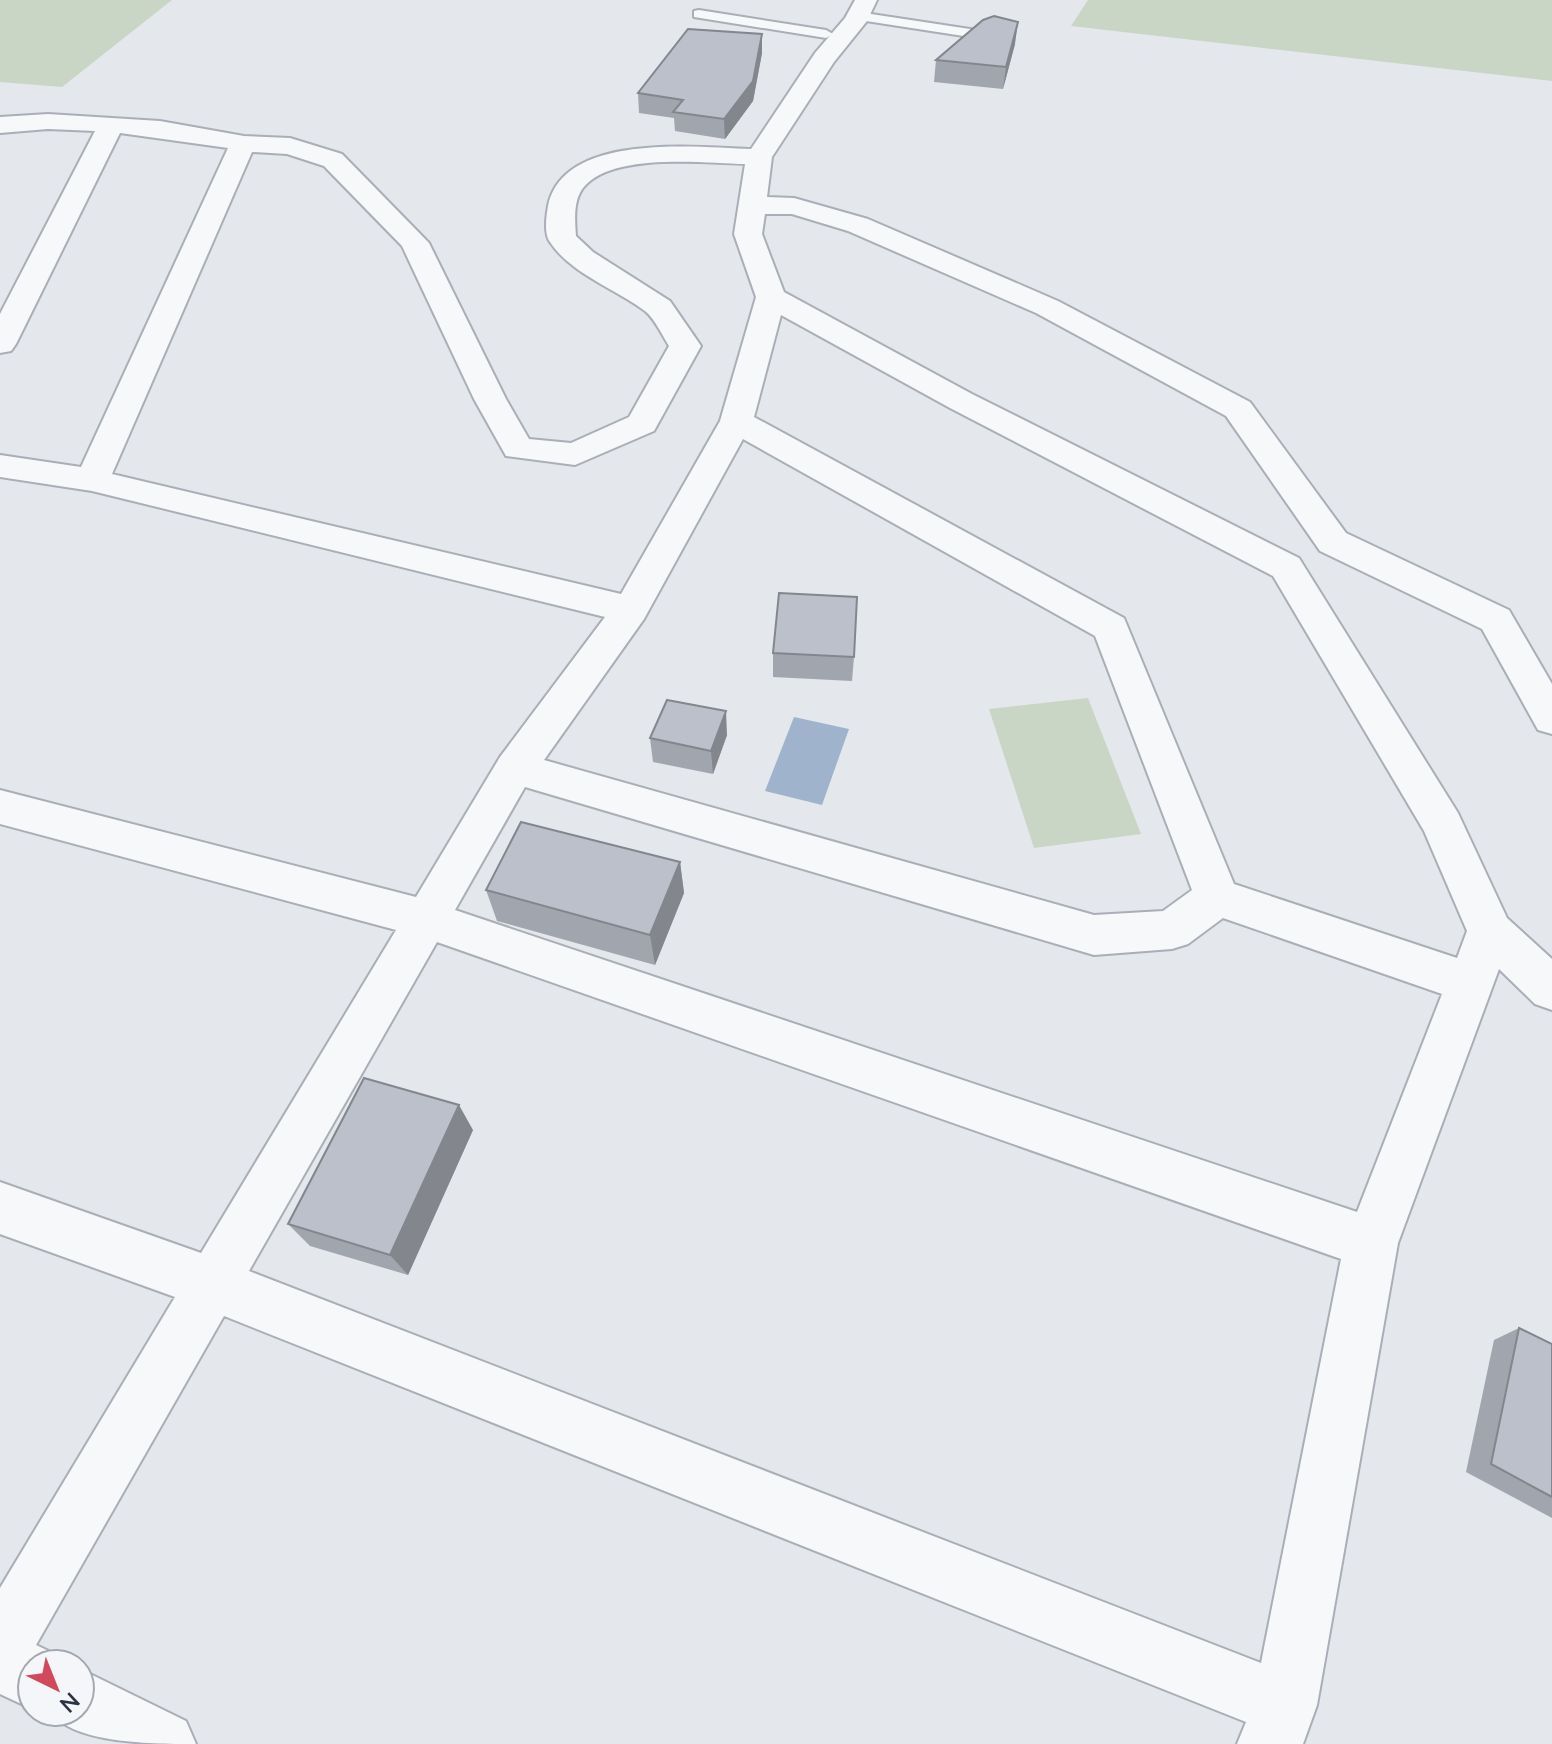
<svg xmlns="http://www.w3.org/2000/svg" width="1552" height="1744" viewBox="0 0 1552 1744" font-family="Lato,sans-serif">
  <rect width="100%" height="100%" fill="#e4e7ec"/>
  <path fill="#c9d6c5" d="M 0,0 L 172,0 L 62,87 L 0,82 Z
    M 1088,0 L 1552,0 L 1552,81 L 1071,26 Z
    M 1088,698 L 1141,834 L 1034,848 L 989,709 Z"/>
  <path fill="#9fb4cc" d="M 794,717 L 849,729 L 822,805 L 765,791 Z"/>
  <g fill="none" stroke-linecap="round" stroke-linejoin="round">
    <defs>
      <path id="lane" d="M 699,10 L 826,30 L 833,34 L 826,38 L 694,17 L 694,11 Z
        M 858,12 L 983,31 L 990,35 L 983,39 L 853,19 L 851,16 Z"/>
      <path id="street" d="M 855,0 L 877,0 L 867,21 L 834,62 L 772,157 L 767,197 L 794,198 L 868,219 L 1058,301 L 1250,402 L 1346,533 L 1509,610 L 1552,684 L 1552,734 L 1538,730 L 1482,629 L 1320,551 L 1226,416 L 1036,313 L 848,231 L 792,214 L 765,214 L 762,234 L 784,292 L 972,394 L 1299,558 L 1458,813 L 1507,918 L 1552,959 L 1552,1010 L 1535,1004 L 1499,969 L 1398,1243 L 1317,1705 L 1303,1744 L 1237,1744 L 1246,1722 L 224,1316 L 36,1645 L 55,1654 L 58,1664 L 32,1664 L 32,1709 L 0,1694 L 0,1588 L 175,1297 L 0,1234 L 0,1182 L 201,1253 L 396,930 L 0,824 L 0,790 L 416,897 L 500,757 L 605,617 L 92,491 L 0,477 L 0,455 L 81,467 L 228,148 L 120,133 L 16,344 L 11,351 L 0,353 L 0,314 L 95,131 L 48,129 L 0,133 L 0,117 L 48,114 L 160,121 L 244,136 L 290,138 L 342,154 L 429,243 L 506,399 L 529,439 L 571,443 L 629,417 L 669,346 C 662,335 655,319 645,311 C 616,289 571,274 550,242 C 544,234 546,217 548,206 C 563,132 696,147 751,149 L 815,53 L 845,18 ZM 252,152 L 287,154 L 324,166 L 402,246 L 474,399 L 506,456 L 575,465 L 654,431 L 701,346 L 670,301 L 593,252 L 576,236 C 575,221 573,201 583,188 C 611,152 704,163 745,164 L 734,234 L 756,297 L 720,421 L 621,594 L 112,474 ZM 781,315 L 950,408 L 1273,576 L 1424,831 L 1467,931 L 1457,958 L 1234,884 L 1124,618 L 754,417 ZM 743,439 L 1095,636 L 1192,890 L 1163,911 L 1094,915 L 544,760 L 644,619 ZM 525,787 L 1094,955 L 1172,949 L 1188,944 L 1223,918 L 1442,994 L 1357,1212 L 455,910 ZM 437,942 L 1341,1259 L 1261,1663 L 249,1271 Z
        M 80,1669 L 186,1721 L 196,1744 C 156,1744 71,1744 52,1712 L 80,1712 Z"/>
    </defs>
    <use href="#lane" stroke="#a9aeb7" stroke-width="4"/>
    <use href="#street" stroke="#a9aeb7" stroke-width="4"/>
    <use href="#lane" fill="#f7f8fa" fill-rule="evenodd"/>
    <use href="#street" fill="#f7f8fa" fill-rule="evenodd"/>
  </g>
  <path fill="#a1a5ae" d="M 762,34 L 762,53 L 753,101 L 725,139 L 675,131 L 674,118 L 639,113 L 638,93 Z
    M 1015,44 L 1003,89 L 934,82 L 936,60 Z
    M 773,653 L 854,657 L 852,681 L 773,677 Z
    M 727,735 L 713,774 L 653,762 L 650,738 Z
    M 680,862 L 684,893 L 655,965 L 497,921 L 486,890 Z
    M 473,1130 L 408,1275 L 310,1246 L 288,1224 Z
    M 1519,1328 L 1552,1344 L 1552,1518 L 1466,1472 L 1494,1340 Z"/>
  <path fill="#83868d" d="M 1018,22 L 1015,44 L 1003,89 L 1006,67 Z
    M 762,34 L 762,53 L 753,101 L 725,139 L 724,119 Z
    M 726,711 L 727,735 L 713,774 L 711,751 Z
    M 680,862 L 684,893 L 655,965 L 650,935 Z
    M 459,1105 L 473,1130 L 408,1275 L 390,1255 Z"/>
  <path fill="#bbc0ca" stroke="#83868d" stroke-width="2" d="M 994,16 L 1018,22 L 1006,67 L 936,60 L 983,20 Z
    M 688,29 L 762,34 L 753,81 L 724,119 L 673,112 L 683,100 L 638,93 Z
    M 779,593 L 857,597 L 854,657 L 773,653 Z
    M 667,700 L 726,711 L 711,751 L 650,738 Z
    M 521,822 L 680,862 L 650,935 L 486,890 Z
    M 364,1078 L 459,1105 L 390,1255 L 288,1224 Z
    M 1519,1328 L 1552,1344 L 1552,1497 L 1491,1464 Z"/>
  <g transform="translate(56 1688) rotate(137)"><circle r="38" fill="#f4f6f9" stroke="#a4a8b1" stroke-width="2"/>
  <path d="M0-6L14 30L0 20L-14 30Z" fill="#d1495b"/>
  <text y="-12" font-size="22" font-weight="bold" text-anchor="middle" fill="#2b3445">N</text>
  </g>
</svg>
